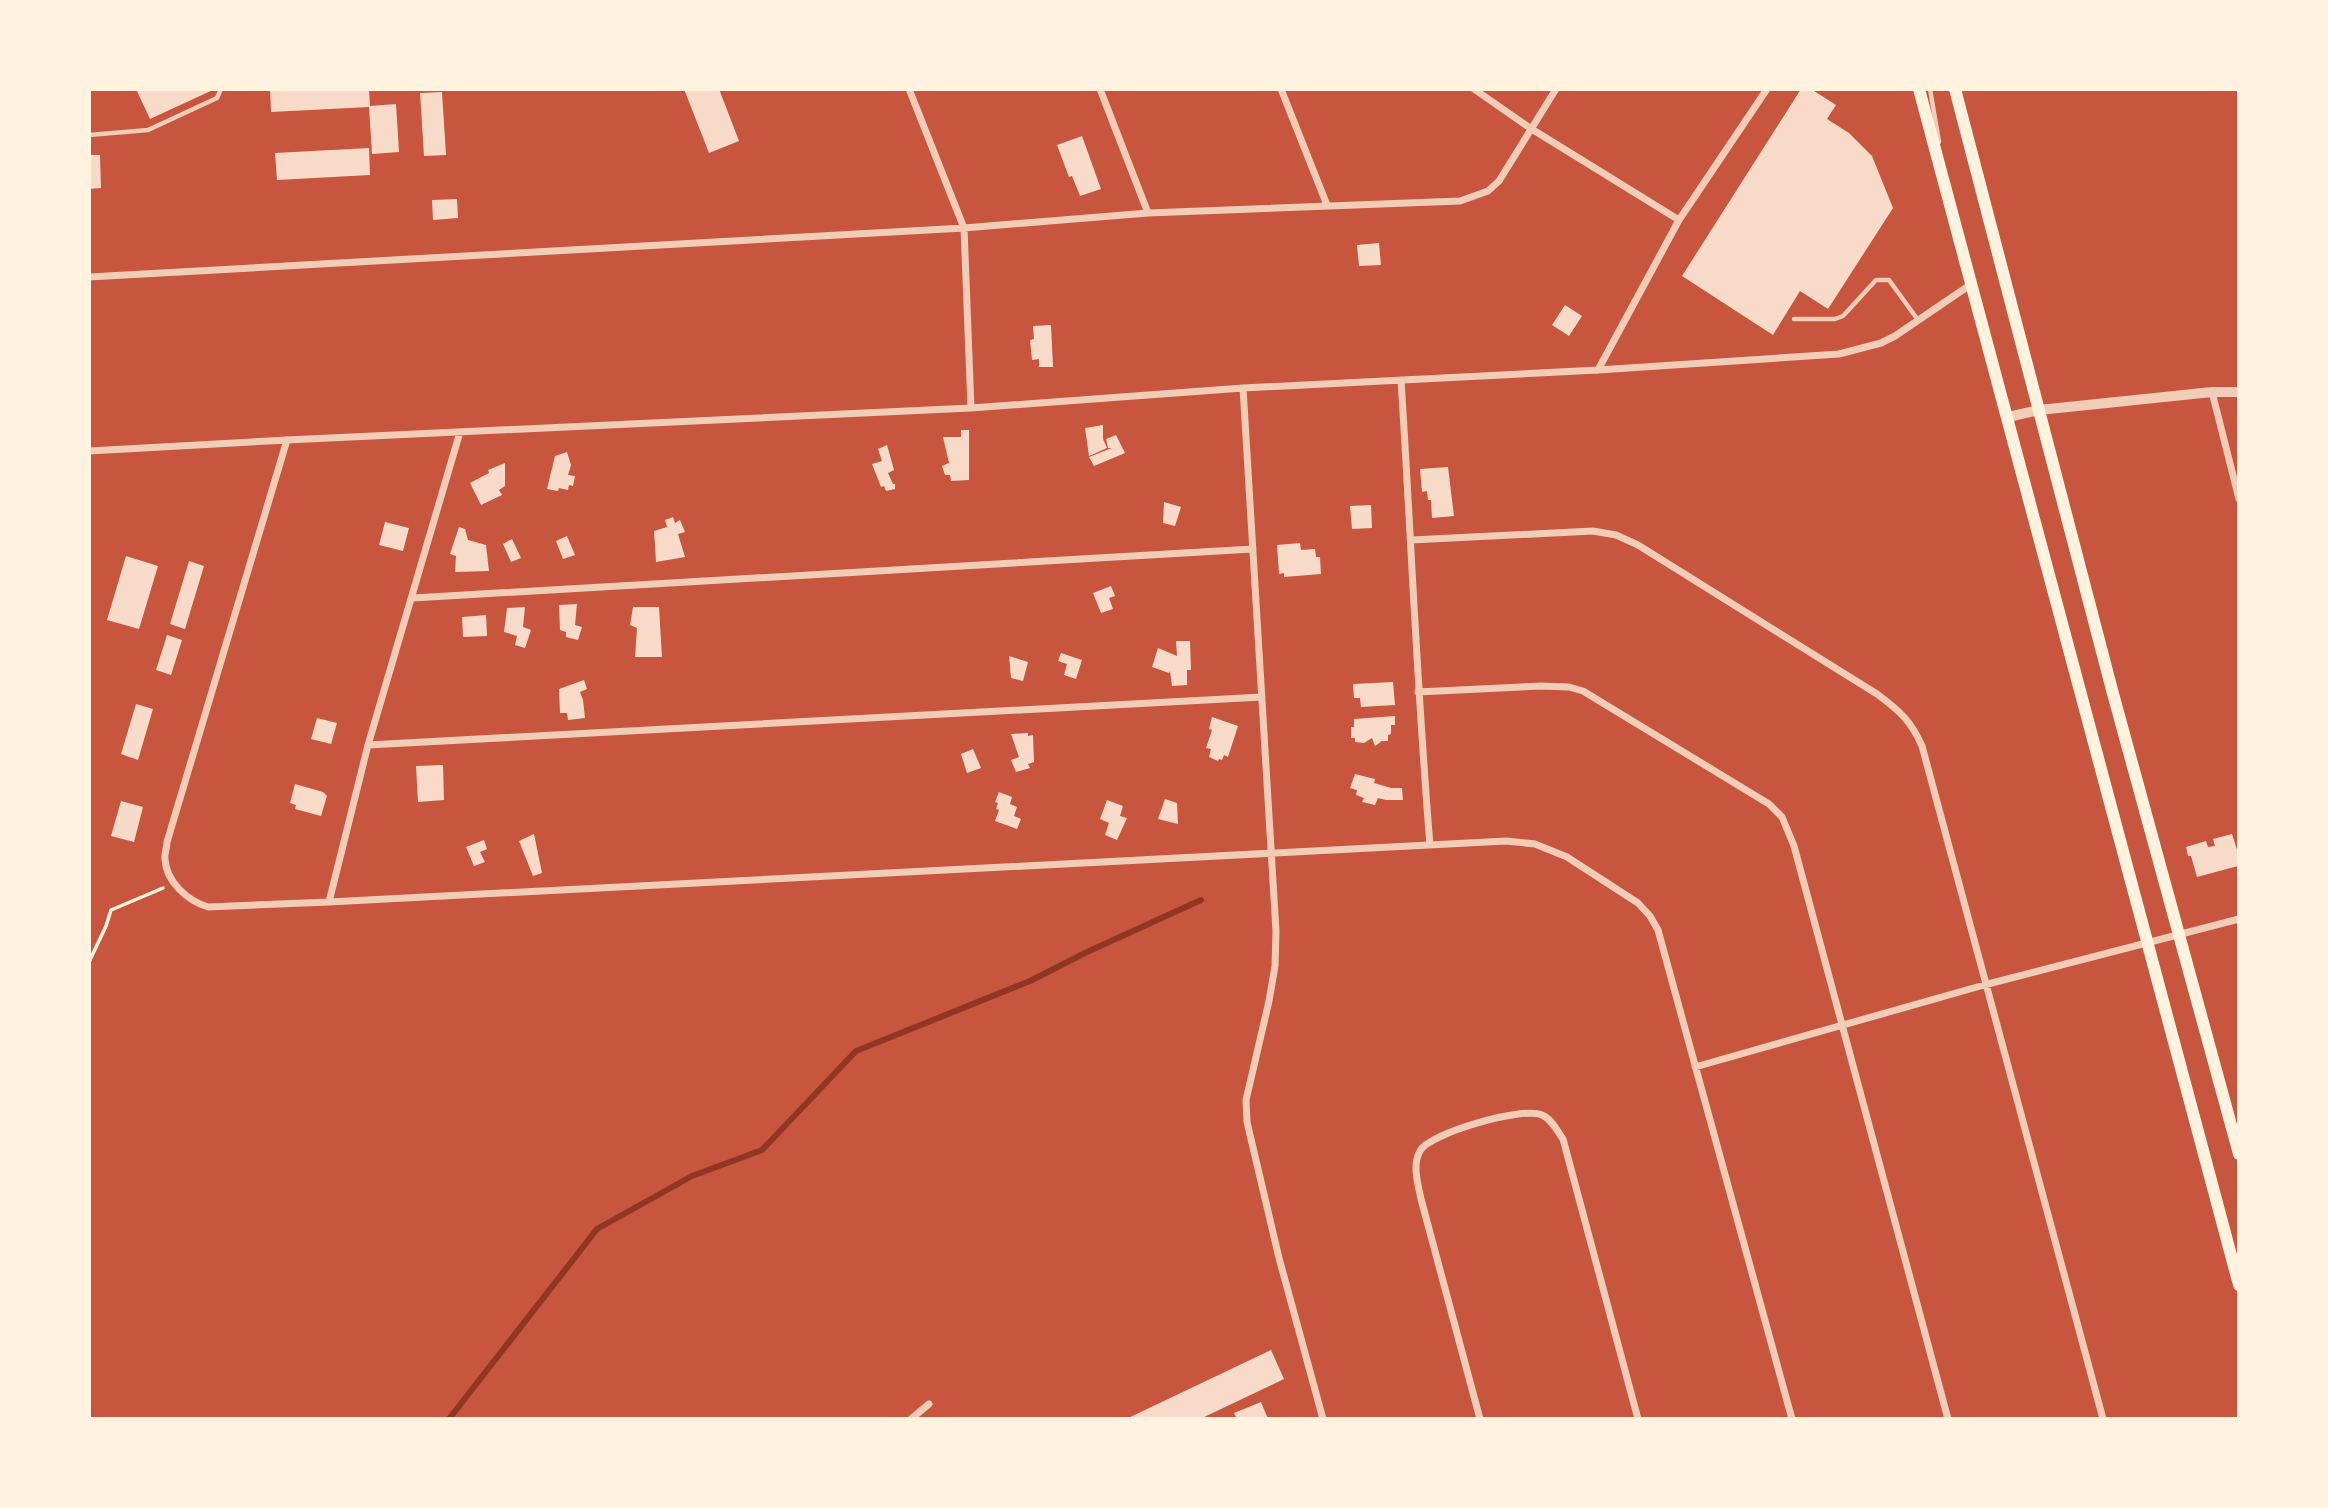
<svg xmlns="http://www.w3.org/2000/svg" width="2328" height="1508" viewBox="0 0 2328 1508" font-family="'DM Sans',sans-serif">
  <rect width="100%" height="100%" fill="#c8553d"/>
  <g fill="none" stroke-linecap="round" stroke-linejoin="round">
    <path stroke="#8f3625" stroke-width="6" d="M 449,1419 L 597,1229 L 692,1176 L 762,1150 L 856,1051 L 1030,981 L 1087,952 L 1201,900"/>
  </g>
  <path fill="#f7dbc8" d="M 136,89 L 215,89 L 150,119 Z
    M 270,89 L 369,89 L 370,106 L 396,104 L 399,152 L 372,154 L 369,107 L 271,112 Z
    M 684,89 L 719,89 L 739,141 L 709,153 Z
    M 1801,89 L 1811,89 L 1836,105 L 1827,119 L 1849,133 L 1872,156 L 1893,208 L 1828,309 L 1800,291 L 1773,335 L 1682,276 Z
    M 442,92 L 446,155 L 424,156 L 420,93 Z
    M 1082,136 L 1101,189 L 1080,196 L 1072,176 L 1069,177 L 1057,145 Z
    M 369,148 L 370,175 L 277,180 L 275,153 Z
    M 89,155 L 100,155 L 101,188 L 89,189 Z
    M 457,199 L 458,218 L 433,220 L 432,200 Z
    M 1379,243 L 1381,265 L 1359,266 L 1357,245 Z
    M 1565,305 L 1582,316 L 1569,336 L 1552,325 Z
    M 1051,325 L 1053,367 L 1039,367 L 1039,359 L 1032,360 L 1030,340 L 1034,339 L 1033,326 Z
    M 1103,425 L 1103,439 L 1107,448 L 1089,456 L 1085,428 Z
    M 961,430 L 969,430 L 969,480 L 951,481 L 950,475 L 945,475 L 942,466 L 949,463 L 943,437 L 961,437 Z
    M 1116,435 L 1125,453 L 1094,466 L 1089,457 L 1112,448 L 1108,448 L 1106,439 Z
    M 887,445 L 894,470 L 888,473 L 893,484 L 895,484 L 895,489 L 886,491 L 884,486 L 881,487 L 872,464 L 882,461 L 878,449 Z
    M 567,452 L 571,465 L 568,475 L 575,476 L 573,486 L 569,485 L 568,490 L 559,488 L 558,491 L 547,489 L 555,456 Z
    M 505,463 L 505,486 L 499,490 L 502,495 L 481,505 L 470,483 L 489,473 L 488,470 Z
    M 1448,467 L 1454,516 L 1432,518 L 1431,500 L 1428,500 L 1427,491 L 1422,492 L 1420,469 Z
    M 1164,502 L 1181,507 L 1175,526 L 1163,523 Z
    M 1371,505 L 1372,528 L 1352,529 L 1350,506 Z
    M 673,517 L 675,523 L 680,520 L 685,532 L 678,534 L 685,557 L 656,562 L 654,531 L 667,527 L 665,520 Z
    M 385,522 L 409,528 L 403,551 L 379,545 Z
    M 459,527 L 465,529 L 468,540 L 486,545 L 489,571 L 455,572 L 456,556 L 450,554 Z
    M 567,536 L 575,555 L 563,559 L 556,541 Z
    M 512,539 L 521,558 L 511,562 L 503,544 Z
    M 1300,543 L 1301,550 L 1315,549 L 1316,557 L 1320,557 L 1321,574 L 1284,577 L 1284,573 L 1279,574 L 1277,545 Z
    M 126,556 L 158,566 L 139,629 L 107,620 Z
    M 189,561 L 204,566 L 185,629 L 170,624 Z
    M 1111,586 L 1115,596 L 1109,598 L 1113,609 L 1101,613 L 1093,593 Z
    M 577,604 L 575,625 L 582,627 L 578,640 L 566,637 L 566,632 L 560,630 L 559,605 Z
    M 525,607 L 523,627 L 531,630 L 525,648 L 515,645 L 517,636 L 504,632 L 507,608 Z
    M 633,607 L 659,607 L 662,657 L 635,657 L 637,628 L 630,625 Z
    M 486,615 L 487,636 L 463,637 L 462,617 Z
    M 167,635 L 182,640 L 171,675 L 156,670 Z
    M 1176,641 L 1190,641 L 1191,670 L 1187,670 L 1187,685 L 1172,686 L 1170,671 L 1169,673 L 1152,667 L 1158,648 L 1177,656 Z
    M 1061,653 L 1082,660 L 1076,679 L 1064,675 L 1067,664 L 1058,661 Z
    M 1009,656 L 1028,662 L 1023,681 L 1011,678 Z
    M 584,680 L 587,689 L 580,692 L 583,700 L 585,718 L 568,720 L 567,713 L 560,713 L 559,689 Z
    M 1393,682 L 1395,705 L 1361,707 L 1360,698 L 1354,698 L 1353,684 Z
    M 136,704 L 153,709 L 138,760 L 121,754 Z
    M 1395,716 L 1395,725 L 1391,725 L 1391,734 L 1388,735 L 1388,741 L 1382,741 L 1375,746 L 1372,738 L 1364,743 L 1355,742 L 1355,738 L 1351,738 L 1351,727 L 1354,727 L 1354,719 Z
    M 1212,717 L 1238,726 L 1228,757 L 1224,755 L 1222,760 L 1219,759 L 1218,761 L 1209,757 L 1211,749 L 1206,748 L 1212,730 L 1209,729 Z
    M 317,718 L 337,723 L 331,744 L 311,739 Z
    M 1028,733 L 1028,736 L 1033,735 L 1034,762 L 1028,764 L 1030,768 L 1016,772 L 1011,760 L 1019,757 L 1011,734 Z
    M 973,749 L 981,768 L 967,773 L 961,754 Z
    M 443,765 L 444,800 L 418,802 L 416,766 Z
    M 1355,774 L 1375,779 L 1374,783 L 1391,788 L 1402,788 L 1403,800 L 1386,800 L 1378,798 L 1375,805 L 1362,802 L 1364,798 L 1356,795 L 1357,790 L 1350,788 Z
    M 295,784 L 323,792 L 327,796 L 321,816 L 295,809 L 296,805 L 290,803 Z
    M 999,792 L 1012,797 L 1010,804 L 1017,807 L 1014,816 L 1021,819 L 1017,829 L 995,821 L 999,810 L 996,809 L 998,803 L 995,802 Z
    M 1165,799 L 1177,803 L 1178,824 L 1158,819 Z
    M 1107,800 L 1123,806 L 1120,816 L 1127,818 L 1117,840 L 1105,835 L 1109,823 L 1100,819 Z
    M 121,801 L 143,807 L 134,842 L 111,836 Z
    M 534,834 L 542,873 L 533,876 L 519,841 Z
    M 2232,834 L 2239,856 L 2238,866 L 2197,877 L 2191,856 L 2188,856 L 2186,847 L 2206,841 L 2208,847 L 2215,846 L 2213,839 Z
    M 484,840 L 487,849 L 480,852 L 485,862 L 474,866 L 466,847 Z
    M 1271,1350 L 1284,1379 L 1200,1419 L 1126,1419 Z
    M 1261,1402 L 1268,1419 L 1237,1419 L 1234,1413 Z"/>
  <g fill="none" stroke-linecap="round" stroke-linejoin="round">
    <path stroke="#fff3e0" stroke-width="3.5" d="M 89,962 L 106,926 L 111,910 L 163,888"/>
    <path stroke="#f1ccb7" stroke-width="4.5" d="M 1930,89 L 1939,142
      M 89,135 L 148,130 L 217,98 L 221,89
      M 1794,319 L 1835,319 L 1843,316 L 1876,280 L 1889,280 L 1918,320"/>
    <path stroke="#f1ccb7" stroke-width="7" d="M 909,89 L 964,228 L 971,408
      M 1100,89 L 1148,213
      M 1281,89 L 1327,205
      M 1474,89 L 1530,128 L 1679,220
      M 89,277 L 964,228 L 1148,213 L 1460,201 L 1488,191 L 1499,181 L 1556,89
      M 1598,370 L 1679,220 L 1767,89
      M 1401,380 C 1411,535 1417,690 1430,845
      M 1243,388 L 1276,931 L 1275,966 L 1269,1001 L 1246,1100 L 1247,1122 L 1279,1258 L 1323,1419
      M 2212,392 L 2239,499
      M 287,440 L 167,842 C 167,848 164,854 165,859 C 166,882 188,901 208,907 L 329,902 L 1506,841 L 1535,844 L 1567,857 L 1638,903 L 1650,916 L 1658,930 L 1792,1419
      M 89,451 L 287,440 L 971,408 L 1243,388 L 1598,370 L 1839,354 L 1881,343 L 1895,336 L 1970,285
      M 1412,540 L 1593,531 L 1616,535 L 1638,545 L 1877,694 C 1900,711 1911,721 1922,746 L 2103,1419
      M 413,598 L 1253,549
      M 1418,692 L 1541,686 L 1569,687 L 1583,691 L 1769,804 L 1782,817 L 1794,846 L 1948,1419
      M 368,745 L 1262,697
      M 329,902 L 368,745 L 460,432
      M 1695,1067 L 1984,985 L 2239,919
      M 911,1419 L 929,1404
      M 1480,1419 L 1421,1199 C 1418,1184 1412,1165 1420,1151 C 1429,1133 1524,1106 1542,1115 C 1552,1119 1557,1131 1563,1139 L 1638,1419"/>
    <path stroke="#f1ccb7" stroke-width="10" d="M 2008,417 L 2039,410 L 2212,392 L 2239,392"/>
    <path stroke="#fff3e0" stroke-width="12" d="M 1919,89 L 2239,1285
      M 1955,89 L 2112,690 L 2239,1154"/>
  </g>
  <rect width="2328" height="1508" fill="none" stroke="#fff3e0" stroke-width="182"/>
</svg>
